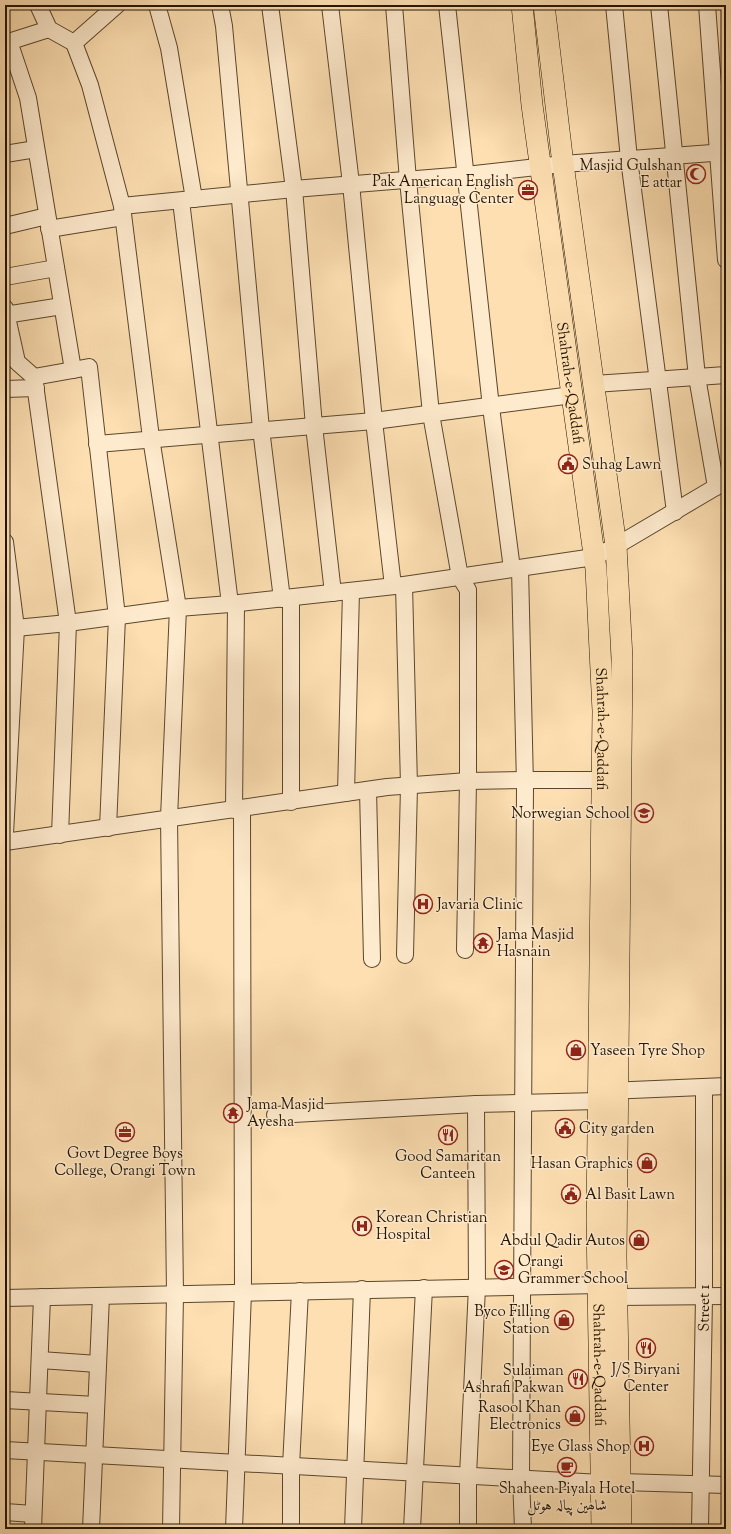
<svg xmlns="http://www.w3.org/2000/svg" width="731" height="1534" viewBox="0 0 731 1534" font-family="'Sorts Mill Goudy',Amiri,serif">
  <rect width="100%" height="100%" fill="#fddfb2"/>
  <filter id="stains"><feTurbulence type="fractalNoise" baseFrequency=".005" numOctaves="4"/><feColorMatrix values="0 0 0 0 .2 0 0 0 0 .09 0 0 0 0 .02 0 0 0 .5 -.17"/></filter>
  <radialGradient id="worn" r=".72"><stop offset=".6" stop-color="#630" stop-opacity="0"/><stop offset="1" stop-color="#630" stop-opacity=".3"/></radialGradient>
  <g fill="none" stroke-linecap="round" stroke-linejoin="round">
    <defs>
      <g id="minor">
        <path d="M 38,5 L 49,29 L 74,43 L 90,85 L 122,206 L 151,438 L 178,608 L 169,818 L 175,1294 L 171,1529"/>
        <path d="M 157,5 L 169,48 L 194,199"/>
        <path d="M 220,5 L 224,26 L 261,429 L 282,599"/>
        <path d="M 270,5 L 294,189 L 314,426 L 333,593"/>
        <path d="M 330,5 L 351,184 L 374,421 L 393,586"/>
        <path d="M 394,5 L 408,180 L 431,414 L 460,577 L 468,590 L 468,781 L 465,950"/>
        <path d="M 447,5 L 491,407 L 512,569"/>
        <path d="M 614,5 L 629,159 L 675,512"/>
        <path d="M 659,5 L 697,377 L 716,487"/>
        <path d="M 707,5 L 726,260"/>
        <path d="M 9,41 L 28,98 L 73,370 L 89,367 L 117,617 L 108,828"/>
        <path d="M 5,43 L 49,29"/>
        <path d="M 74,43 L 117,5"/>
        <path d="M 5,154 L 36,149"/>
        <path d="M 181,201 L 230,604"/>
        <path d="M 122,206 L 294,189 L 466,175 L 563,164 L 726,152"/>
        <path d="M 5,226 L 47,216"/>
        <path d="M 49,229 L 123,217"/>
        <path d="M 5,277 L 56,268"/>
        <path d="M 5,308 L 17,362 L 34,377"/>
        <path d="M 5,315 L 62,306"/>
        <path d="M 594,384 L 726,375"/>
        <path d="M 5,389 L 36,388"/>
        <path d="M 97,444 L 374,421 L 572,395"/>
        <path d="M 5,542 L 16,628 L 5,834"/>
        <path d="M 520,568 L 525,785 L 521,1478 L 523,1529"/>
        <path d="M 404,585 L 409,786 L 405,955"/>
        <path d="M 5,629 L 68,623 L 178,608 L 230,604 L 404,585 L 594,557 L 616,546 L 726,481"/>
        <path d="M 368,790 L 372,959"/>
        <path d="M 346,793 L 351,591"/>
        <path d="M 291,802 L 291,598"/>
        <path d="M 234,810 L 236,604"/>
        <path d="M 60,835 L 68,623 L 34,377 L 73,370"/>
        <path d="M 5,842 L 387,787 L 468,781 L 525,780 L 602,780"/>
        <path d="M 608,1091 L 726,1086"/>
        <path d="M 275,1115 L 476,1104 L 598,1101"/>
        <path d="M 616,1297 L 726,1296"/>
        <path d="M 5,1298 L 598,1285"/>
        <path d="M 40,1360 L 98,1364"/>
        <path d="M 5,1400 L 96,1405"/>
        <path d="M 5,1450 L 601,1483"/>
        <path d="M 620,1482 L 726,1485"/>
        <path d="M 5,1512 L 33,1514"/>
        <path d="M 33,1529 L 42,1297"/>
        <path d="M 91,1529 L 101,1296"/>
        <path d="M 234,1529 L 243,1292 L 242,809"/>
        <path d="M 291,1529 L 291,1466 L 300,1291"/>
        <path d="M 353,1529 L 362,1289"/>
        <path d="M 412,1529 L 424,1288"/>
        <path d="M 468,1529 L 468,1475 L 477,1287 L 476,1104"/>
        <path id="s1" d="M 700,1529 L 704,1297 L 704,1087"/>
      </g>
      <g id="major">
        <path id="s2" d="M 522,5 L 532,105 L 596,569 L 603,711 L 597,1219 L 602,1529"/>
        <path d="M 544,5 L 563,164 L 616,546 L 622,658 L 616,1257 L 621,1529"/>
      </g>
    </defs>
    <use href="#minor" stroke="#5a472c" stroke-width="18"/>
    <use href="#major" stroke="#241400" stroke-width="22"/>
    <use href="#minor" stroke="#feeacd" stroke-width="16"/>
    <use href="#major" stroke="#fddfb2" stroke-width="21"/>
  </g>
  <defs>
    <symbol id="mosque-ring" viewBox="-11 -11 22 22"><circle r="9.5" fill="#feeacd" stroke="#8f2418" stroke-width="1.5"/><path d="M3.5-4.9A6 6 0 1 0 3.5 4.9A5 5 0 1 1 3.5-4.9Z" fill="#8f2418"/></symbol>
    <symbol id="office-ring" viewBox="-11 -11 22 22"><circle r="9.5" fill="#feeacd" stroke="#8f2418" stroke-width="1.5"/><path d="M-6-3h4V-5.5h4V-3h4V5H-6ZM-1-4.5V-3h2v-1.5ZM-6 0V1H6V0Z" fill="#8f2418"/></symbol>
    <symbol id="civic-ring" viewBox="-11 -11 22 22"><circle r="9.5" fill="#feeacd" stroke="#8f2418" stroke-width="1.5"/><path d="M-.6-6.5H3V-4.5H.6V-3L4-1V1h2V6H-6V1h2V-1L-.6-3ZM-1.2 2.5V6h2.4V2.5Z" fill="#8f2418"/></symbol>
    <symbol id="school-ring" viewBox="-11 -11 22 22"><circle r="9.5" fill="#feeacd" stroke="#8f2418" stroke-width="1.5"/><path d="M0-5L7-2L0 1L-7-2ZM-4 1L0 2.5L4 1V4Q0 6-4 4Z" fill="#8f2418"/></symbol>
    <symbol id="hospital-ring" viewBox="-11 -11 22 22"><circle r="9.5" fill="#feeacd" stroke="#8f2418" stroke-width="1.5"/><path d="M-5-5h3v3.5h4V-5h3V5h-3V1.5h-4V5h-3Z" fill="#8f2418"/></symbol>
    <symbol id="temple-ring" viewBox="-11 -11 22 22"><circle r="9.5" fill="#feeacd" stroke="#8f2418" stroke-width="1.5"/><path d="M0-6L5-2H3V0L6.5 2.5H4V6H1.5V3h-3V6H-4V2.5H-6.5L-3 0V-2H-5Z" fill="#8f2418"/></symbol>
    <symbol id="shop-ring" viewBox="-11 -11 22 22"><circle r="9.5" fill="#feeacd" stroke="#8f2418" stroke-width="1.5"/><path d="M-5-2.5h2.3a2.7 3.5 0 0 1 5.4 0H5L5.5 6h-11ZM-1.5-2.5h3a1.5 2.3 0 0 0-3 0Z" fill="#8f2418"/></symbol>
    <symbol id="restaurant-ring" viewBox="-11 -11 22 22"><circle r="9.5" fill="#feeacd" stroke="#8f2418" stroke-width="1.5"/><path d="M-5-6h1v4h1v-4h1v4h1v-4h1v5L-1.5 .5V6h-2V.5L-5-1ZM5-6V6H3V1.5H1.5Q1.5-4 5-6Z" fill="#8f2418"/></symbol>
    <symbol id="cafe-ring" viewBox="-11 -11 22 22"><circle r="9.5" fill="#feeacd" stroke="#8f2418" stroke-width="1.5"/><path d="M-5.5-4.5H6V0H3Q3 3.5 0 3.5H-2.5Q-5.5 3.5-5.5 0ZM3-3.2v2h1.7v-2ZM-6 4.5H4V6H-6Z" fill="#8f2418"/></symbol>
  </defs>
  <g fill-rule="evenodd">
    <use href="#mosque-ring" x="685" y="163" width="22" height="22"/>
    <use href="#office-ring" x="517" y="179" width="22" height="22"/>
    <use href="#civic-ring" x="557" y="453" width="22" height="22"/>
    <use href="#school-ring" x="633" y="802" width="22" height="22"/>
    <use href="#hospital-ring" x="412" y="893" width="22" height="22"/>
    <use href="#temple-ring" x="472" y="932" width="22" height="22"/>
    <use href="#shop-ring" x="565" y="1039" width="22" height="22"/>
    <use href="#temple-ring" x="222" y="1102" width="22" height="22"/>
    <use href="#civic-ring" x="554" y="1117" width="22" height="22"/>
    <use href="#office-ring" x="114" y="1121" width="22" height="22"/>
    <use href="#restaurant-ring" x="437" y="1124" width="22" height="22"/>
    <use href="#shop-ring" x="636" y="1152" width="22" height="22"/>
    <use href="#civic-ring" x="560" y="1183" width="22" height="22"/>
    <use href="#hospital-ring" x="351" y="1215" width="22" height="22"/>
    <use href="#shop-ring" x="628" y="1229" width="22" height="22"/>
    <use href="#school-ring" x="493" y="1259" width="22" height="22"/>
    <use href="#shop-ring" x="553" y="1309" width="22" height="22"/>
    <use href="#restaurant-ring" x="635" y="1337" width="22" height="22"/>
    <use href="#restaurant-ring" x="567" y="1368" width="22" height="22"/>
    <use href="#shop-ring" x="564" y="1405" width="22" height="22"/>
    <use href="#hospital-ring" x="633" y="1435" width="22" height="22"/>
    <use href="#cafe-ring" x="556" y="1456" width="22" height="22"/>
  </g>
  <g text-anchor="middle" stroke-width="3" stroke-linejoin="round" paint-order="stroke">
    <g font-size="15" fill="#241400" stroke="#feeacd" text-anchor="end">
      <text x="682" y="170">Masjid Gulshan<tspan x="682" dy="17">E attar</tspan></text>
      <text x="514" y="186">Pak American English<tspan x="514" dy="17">Language Center</tspan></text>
      <text x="582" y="469" text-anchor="start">Suhag Lawn</text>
      <text x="630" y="818">Norwegian School</text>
      <text x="437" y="909" text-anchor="start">Javaria Clinic</text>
      <text x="497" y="939" text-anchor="start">Jama Masjid<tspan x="497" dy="17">Hasnain</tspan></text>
      <text x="590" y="1055" text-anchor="start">Yaseen Tyre Shop</text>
      <text x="247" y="1109" text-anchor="start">Jama Masjid<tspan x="247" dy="17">Ayesha</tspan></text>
      <text x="579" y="1133" text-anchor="start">City garden</text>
      <text x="125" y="1158" text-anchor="middle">Govt Degree Boys<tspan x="125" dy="17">College, Orangi Town</tspan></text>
      <text x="448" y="1161" text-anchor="middle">Good Samaritan<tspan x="448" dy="17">Canteen</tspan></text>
      <text x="633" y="1168">Hasan Graphics</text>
      <text x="585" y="1199" text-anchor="start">Al Basit Lawn</text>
      <text x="376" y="1222" text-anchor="start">Korean Christian<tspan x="376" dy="17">Hospital</tspan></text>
      <text x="625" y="1245">Abdul Qadir Autos</text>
      <text x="518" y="1266" text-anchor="start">Orangi<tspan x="518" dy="17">Grammer School</tspan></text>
      <text x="550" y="1316">Byco Filling<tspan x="550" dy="17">Station</tspan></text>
      <text x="646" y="1374" text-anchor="middle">J/S Biryani<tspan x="646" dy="17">Center</tspan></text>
      <text x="564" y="1375">Sulaiman<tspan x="564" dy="17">Ashrafi Pakwan</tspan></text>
      <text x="561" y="1412">Rasool Khan<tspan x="561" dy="17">Electronics</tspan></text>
      <text x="630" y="1451">Eye Glass Shop</text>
      <text x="567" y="1493" text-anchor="middle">Shaheen Piyala Hotel<tspan x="567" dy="17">شاھین پیالہ ہوٹل</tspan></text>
    </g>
    <g font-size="15" fill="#241400" stroke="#feeacd">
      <text dy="5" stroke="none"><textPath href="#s2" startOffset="381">Shahrah-e-Qaddafi</textPath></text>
      <text dy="5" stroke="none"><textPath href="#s2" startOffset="729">Shahrah-e-Qaddafi</textPath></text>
      <text dy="5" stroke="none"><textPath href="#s1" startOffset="221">Street 1</textPath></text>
      <text dy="5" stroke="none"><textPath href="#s2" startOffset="1365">Shahrah-e-Qaddafi</textPath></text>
    </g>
  </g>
  <rect width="731" height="1534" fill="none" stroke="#fddfb2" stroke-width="20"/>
  <rect x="6" y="6" width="719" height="1522" fill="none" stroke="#241400" stroke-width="2"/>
  <rect x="10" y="10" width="711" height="1514" fill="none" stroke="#241400"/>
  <rect width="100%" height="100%" filter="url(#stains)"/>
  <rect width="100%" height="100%" fill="url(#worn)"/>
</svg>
